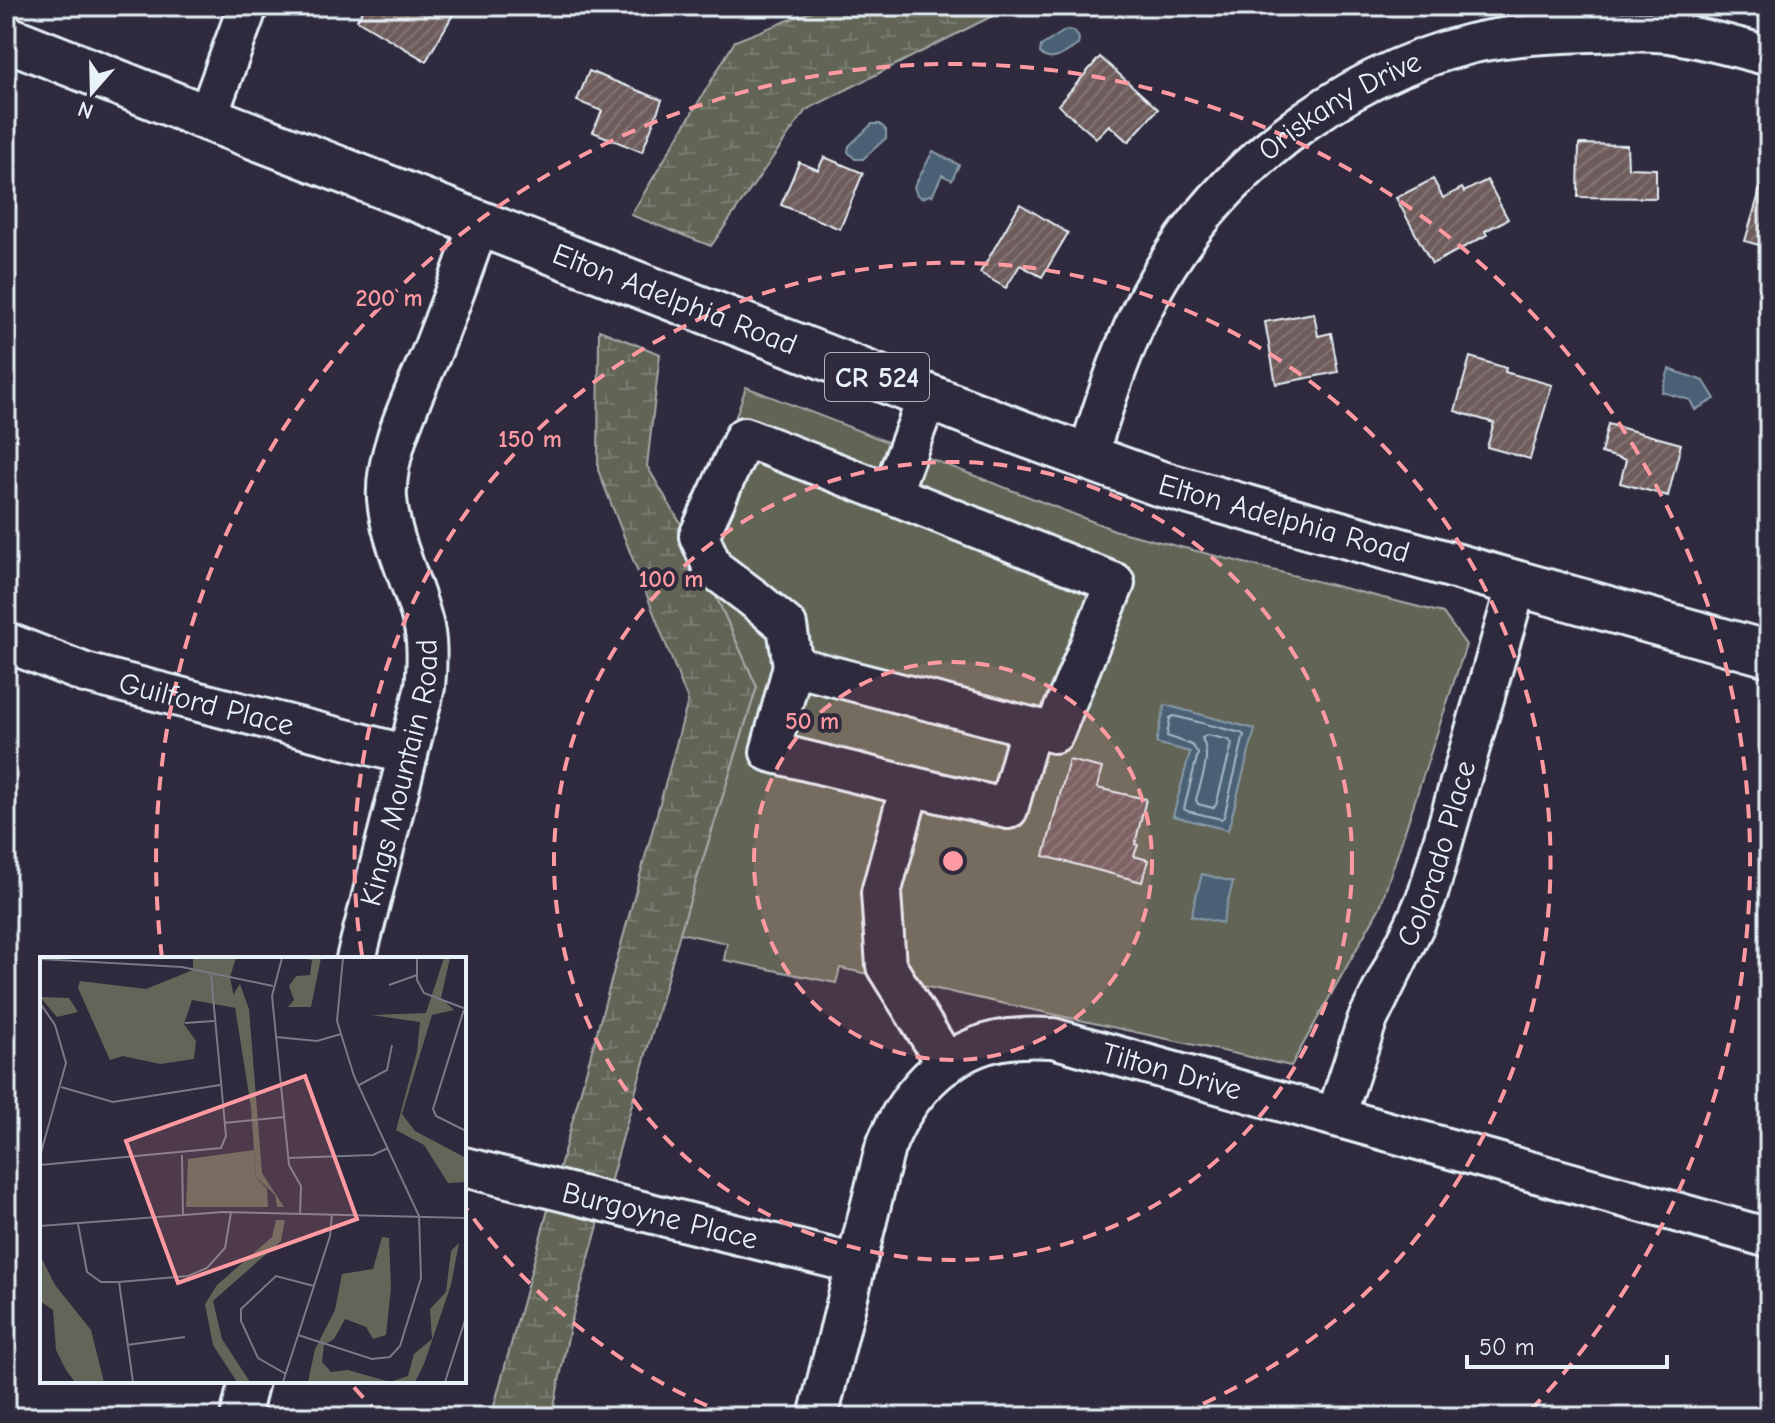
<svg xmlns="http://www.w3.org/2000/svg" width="1775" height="1423" viewBox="0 0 1775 1423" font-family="'Comic Neue',sans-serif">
  <defs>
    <pattern id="wetland-marsh" width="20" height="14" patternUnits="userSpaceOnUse" patternTransform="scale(2)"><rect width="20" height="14" fill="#626557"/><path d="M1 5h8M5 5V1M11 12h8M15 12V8" fill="none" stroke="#787c70"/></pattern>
    <pattern id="building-hatch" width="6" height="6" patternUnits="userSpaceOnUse" patternTransform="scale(2)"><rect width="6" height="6" fill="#6e5c5b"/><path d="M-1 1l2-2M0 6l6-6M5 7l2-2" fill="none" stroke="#837473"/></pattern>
  </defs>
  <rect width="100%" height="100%" fill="#2f2a3d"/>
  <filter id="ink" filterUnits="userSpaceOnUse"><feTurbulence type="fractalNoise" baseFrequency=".0125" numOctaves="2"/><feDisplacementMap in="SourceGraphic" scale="16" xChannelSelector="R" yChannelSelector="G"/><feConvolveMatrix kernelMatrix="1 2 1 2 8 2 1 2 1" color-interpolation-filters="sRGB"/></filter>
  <g filter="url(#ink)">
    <path fill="url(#wetland-marsh)" stroke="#a5aba8" stroke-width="2" d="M 825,6 L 1012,6 L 806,110 L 711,246 L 631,215 L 735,41 Z
      M 599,330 L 660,354 L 647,466 L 692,543 L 757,687 L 680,933 L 571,1322 L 552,1417 L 491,1417 L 688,701 L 598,470 Z"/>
    <path fill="#626557" stroke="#a5aba8" stroke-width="2" d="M 746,387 L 1117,531 L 1443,613 L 1466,645 L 1380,907 L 1291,1066 L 840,968 L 836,983 L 724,960 L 727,943 L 680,933 L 757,687 L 692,543 Z"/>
    <path fill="#4a6175" stroke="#899ba9" stroke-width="2" d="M 1066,30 L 1074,31 L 1079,38 L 1078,45 C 1066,52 1051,66 1040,53 L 1041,46 Z
      M 872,124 L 880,124 L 886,130 L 886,138 L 863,159 L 855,159 L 848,152 L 849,146 Z
      M 933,151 L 959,165 L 952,180 L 942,175 L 932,196 L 929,195 L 923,198 L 917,195 L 914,187 Z
      M 1669,369 L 1704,381 L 1715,399 L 1695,410 L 1690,400 L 1662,392 Z
      M 1165,705 L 1255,729 L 1228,830 L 1173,816 L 1190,752 L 1156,743 Z
      M 1202,874 L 1233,882 L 1222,923 L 1191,916 Z"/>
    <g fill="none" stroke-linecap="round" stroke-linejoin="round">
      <path stroke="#a9b7c4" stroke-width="2" d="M 1174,716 L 1241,733 L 1244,735 L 1224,817 L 1221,819 L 1187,811 L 1184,809 L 1198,753 L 1192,745 L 1167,736 L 1170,718 Z
        M 1207,735 L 1229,740 L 1232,744 L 1216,805 L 1213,808 L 1198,804 L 1196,800 C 1201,779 1212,759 1202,738 Z"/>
    </g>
    <path fill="url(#building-hatch)" stroke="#e8f1f8" stroke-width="2" d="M 365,6 L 458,6 L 426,61 L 357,20 Z
      M 1100,57 L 1158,109 L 1128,142 L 1109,125 L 1096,138 L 1058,105 Z
      M 589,71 L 662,100 L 642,152 L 593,132 L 602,111 L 577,101 Z
      M 1579,144 L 1627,145 L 1628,168 L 1656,169 L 1656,198 L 1578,197 Z
      M 824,157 L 863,173 L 840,229 L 781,205 L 799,162 L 818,170 Z
      M 1433,179 L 1443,198 L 1462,188 L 1464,192 L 1487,180 L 1508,219 L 1485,231 L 1487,235 L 1432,264 L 1396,198 Z
      M 1763,180 L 1769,180 L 1769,248 L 1745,241 Z
      M 1020,204 L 1068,233 L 1042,277 L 1020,265 L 1006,288 L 980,273 Z
      M 1314,313 L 1318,336 L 1331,333 L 1338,372 L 1276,384 L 1265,322 Z
      M 1470,357 L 1506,368 L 1505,372 L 1552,385 L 1530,459 L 1487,447 L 1494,423 L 1455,411 Z
      M 1608,424 L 1681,444 L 1668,496 L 1620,483 L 1626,460 L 1601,453 Z
      M 1069,760 L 1102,768 L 1097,788 L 1146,799 L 1135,844 L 1138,845 L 1134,856 L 1148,860 L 1142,882 L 1044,856 Z"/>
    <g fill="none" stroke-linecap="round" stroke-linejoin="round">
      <defs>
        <g id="minor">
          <path d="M 207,118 L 248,6"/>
          <path d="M 928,396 L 891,494 L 1115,583 L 1054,733 L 793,666 L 770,752 L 910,786 L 881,893 L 886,966 L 947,1064"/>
          <path id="s1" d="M 1087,458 C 1105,402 1122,346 1150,294 C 1215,174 1337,77 1470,44 C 1509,35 1550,33 1590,32 C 1616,31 1643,30 1669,33 C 1703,38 1736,47 1769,56"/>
          <path id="s2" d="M 6,642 L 85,673 L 408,755"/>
          <path d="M 793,666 L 787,626 L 753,598 L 713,568 L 699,536 L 744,437 L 891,494"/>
          <path d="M 910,786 L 1008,809 L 1031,727"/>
          <path id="s3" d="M 356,959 L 425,687 C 427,667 428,646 424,627 C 414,583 391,544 387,499 C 384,451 415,393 433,349 C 449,307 465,266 479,223"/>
          <path id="s4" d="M 1336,1116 L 1367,1021 L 1415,924 L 1428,894 L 1517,584"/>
          <path id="s5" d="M 464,1167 L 856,1264"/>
          <path d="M 240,1417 L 249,1381"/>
          <path id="s6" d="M 818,1417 L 885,1148 C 908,1089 954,1040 1022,1038 C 1032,1037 1043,1038 1053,1038 L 1769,1238"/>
        </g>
        <g id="major">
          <path id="s7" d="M 6,38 L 207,118 L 1024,434 L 1158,483 L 1769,654"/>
        </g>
      </defs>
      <use href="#minor" stroke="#e8f1f8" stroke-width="44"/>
      <use href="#major" stroke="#e8f1f8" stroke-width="50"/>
      <use href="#minor" stroke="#2f2a3d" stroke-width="38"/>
      <use href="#major" stroke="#2f2a3d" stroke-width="44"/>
    </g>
  </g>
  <circle cx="953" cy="861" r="199" fill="#ff9aa2" fill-opacity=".12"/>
  <g fill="none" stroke="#ff9aa2" stroke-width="4" stroke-dasharray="14 10">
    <circle cx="953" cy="861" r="199"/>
    <circle cx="953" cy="861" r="399"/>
    <path d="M729 1415A598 598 0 0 1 466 1208M362 955A598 598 0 1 1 1177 1415"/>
    <path d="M380 1415A797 797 0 0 1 351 1384M162 958A797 797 0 1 1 1526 1415"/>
  </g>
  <g text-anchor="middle" stroke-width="8" stroke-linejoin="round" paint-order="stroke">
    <rect fill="#2f2a3d" stroke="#b0b5c0" stroke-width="2" x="825" y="353" width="104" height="48" rx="6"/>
    <g font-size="28" font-weight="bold" fill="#e8f1f8">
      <text x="877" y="387">CR 524</text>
    </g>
    <g font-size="30" fill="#e8f1f8" stroke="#2f2a3d">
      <text dy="10" stroke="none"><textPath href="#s1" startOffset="448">Oriskany Drive</textPath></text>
      <text dy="10" stroke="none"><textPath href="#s7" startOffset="718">Elton Adelphia Road</textPath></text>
      <text dy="10" stroke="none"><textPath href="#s7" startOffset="1366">Elton Adelphia Road</textPath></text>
      <text dy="10" stroke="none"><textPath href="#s2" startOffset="210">Guilford Place</textPath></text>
      <text dy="10" stroke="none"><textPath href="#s3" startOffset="192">Kings Mountain Road</textPath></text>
      <text dy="10" stroke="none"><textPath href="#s4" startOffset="282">Colorado Place</textPath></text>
      <text dy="10" stroke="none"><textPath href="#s6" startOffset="618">Tilton Drive</textPath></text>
      <text dy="10" stroke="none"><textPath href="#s5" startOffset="202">Burgoyne Place</textPath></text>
    </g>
  </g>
  <g transform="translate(40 957)">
    <rect width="426" height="426" fill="#2f2a3d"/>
    <path d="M 153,1 L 196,1 L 190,20 L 196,51 L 152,43 L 144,67 L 156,84 L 154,102 L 120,107 L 83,99 L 70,103 L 38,31 L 40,24 L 106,32 L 153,13 ZM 261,1 L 281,1 L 271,50 L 248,50 L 254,43 L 249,29 L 256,19 L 270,18 L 272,3 ZM 404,1 L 410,1 L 401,41 L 414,53 L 392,58 L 362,157 L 375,174 L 426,201 L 426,225 L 408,226 L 384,188 L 356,173 L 377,95 L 380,65 L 331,58 L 386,56 ZM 342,280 L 349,281 L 351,331 L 346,378 L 333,382 L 326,370 L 305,362 L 294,382 L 284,388 L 282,405 L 291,415 L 308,413 L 350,425 L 268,425 L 275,392 L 295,353 L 302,317 L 333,312 ZM 419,286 L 411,328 L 384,407 L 375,425 L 350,425 L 368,419 L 374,397 L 392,382 L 390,352 L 406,335 L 411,294 Z" fill="#626557"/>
    <path d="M 200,27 L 209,52 L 222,216 L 244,250 L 237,250 L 235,238 L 216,220 L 211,150 L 193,38 ZM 236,263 L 245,263 L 241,284 L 173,344 L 182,382 L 210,425 L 197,425 L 173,388 L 165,347 L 177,328 L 232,280 ZM 0,298 L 15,328 L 51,373 L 64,425 L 35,425 L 26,413 L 16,393 L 13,353 L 0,344 Z" fill="#626557"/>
    <path d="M 0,40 L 29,41 L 38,55 L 17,60 ZM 214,193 L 216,220 L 227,232 L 228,250 L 146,250 L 148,202 Z" fill="#626557"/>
    <path fill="none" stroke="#797a88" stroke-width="2" d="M 242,1 L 232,39 L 249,208 L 261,229 L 260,257M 377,1 L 377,23 L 384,36 L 426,52M 0,2 L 142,10 L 233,29M 349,28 L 377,18M 0,46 L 15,68 L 26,106 L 0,199M 426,46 L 393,152 L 396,159 L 426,174M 145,66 L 174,64M 236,80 L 277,84 L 301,77M 319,128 L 347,113 L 352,88M 21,130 L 73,145 L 180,128M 184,166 L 244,160M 142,198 L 143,258M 248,201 L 333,198 L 348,191M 0,208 L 181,191 L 186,179 L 171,18M 38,267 L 47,315 L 61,325 L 79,325 L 148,319 L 167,311 L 185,291 L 191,255M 0,269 L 183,255 L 426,261M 79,325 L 93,425M 258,378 L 332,402 L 350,400 L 360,389 L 381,321 L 379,259 L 314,119 L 297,64 L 303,1M 87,388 L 145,380M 246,417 L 218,401 L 201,364 L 201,352 L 236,319 L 274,329M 243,425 L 290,279 L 292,257M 405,425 L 426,360"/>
    <path fill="#ff9aa2" fill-opacity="0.15" stroke="#ff9aa2" stroke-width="4" d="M 265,119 L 317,262 L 138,326 L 86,184 Z"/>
    <rect width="426" height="426" fill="none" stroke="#e8f1f8" stroke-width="4"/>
  </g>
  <circle cx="953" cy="861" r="12" fill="#ff9aa2" stroke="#2f2a3d" stroke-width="4"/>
  <g font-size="24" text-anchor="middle" font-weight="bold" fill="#ff9aa2" stroke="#2f2a3d" stroke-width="8" stroke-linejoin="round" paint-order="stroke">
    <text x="389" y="306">200 m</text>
    <text x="530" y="447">150 m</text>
    <text x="671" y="587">100 m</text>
    <text x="812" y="729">50 m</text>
  </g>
  <rect width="1775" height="1423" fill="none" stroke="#2f2a3d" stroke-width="32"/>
  <rect x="16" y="16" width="1743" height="1391" fill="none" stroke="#e8f1f8" stroke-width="3" filter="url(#ink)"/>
  <g transform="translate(92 92) rotate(200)" stroke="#2f2a3d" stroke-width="6" paint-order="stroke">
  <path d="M0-6L14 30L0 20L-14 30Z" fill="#e8f1f8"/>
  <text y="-12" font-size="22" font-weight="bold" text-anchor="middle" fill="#e8f1f8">N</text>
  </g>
  <path d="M1467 1355v12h200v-12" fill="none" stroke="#e8f1f8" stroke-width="4"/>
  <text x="1479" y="1355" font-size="24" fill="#e8f1f8" stroke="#2f2a3d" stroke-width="6" paint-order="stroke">50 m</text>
</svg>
